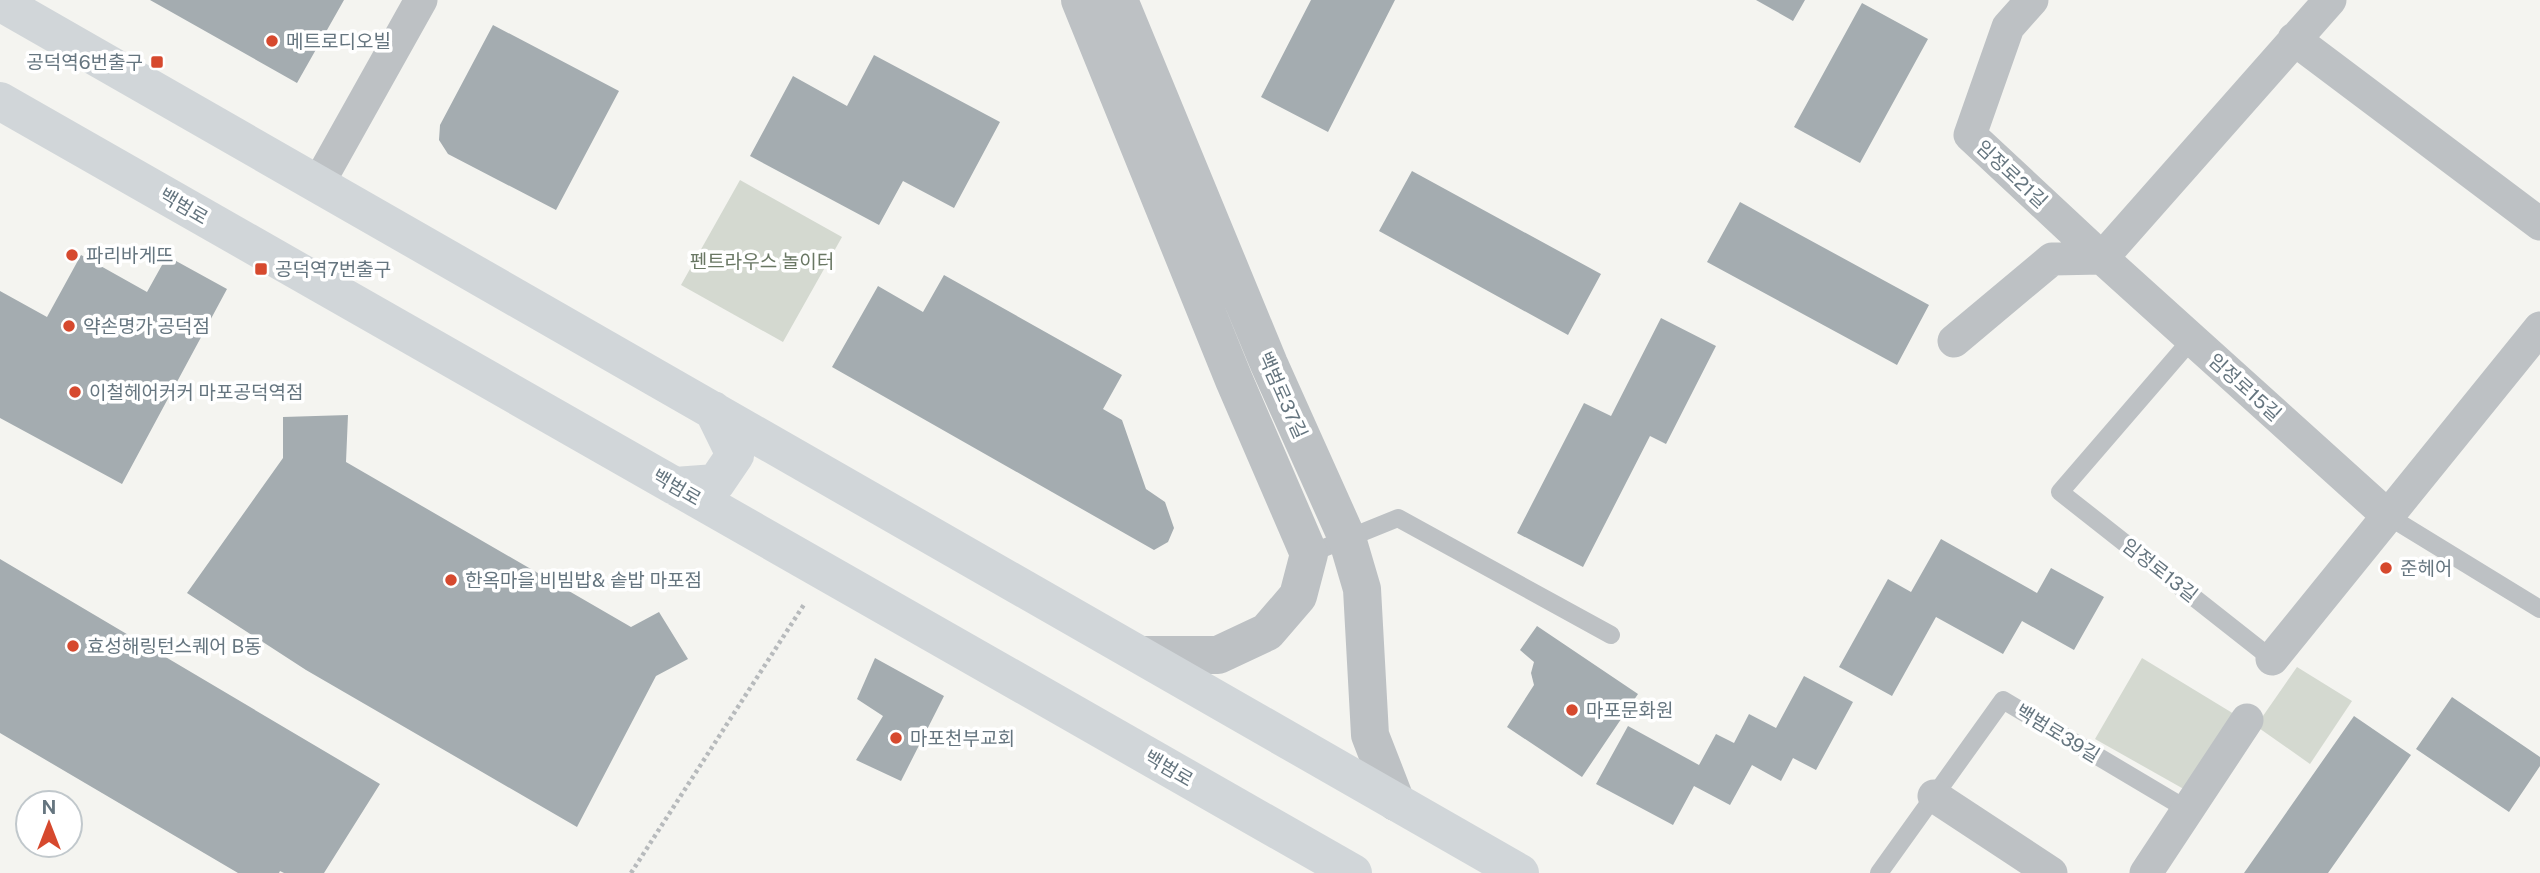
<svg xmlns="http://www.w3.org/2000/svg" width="2540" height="873" viewBox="0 0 2540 873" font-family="'Public Sans','Noto Sans KR',sans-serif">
  <rect width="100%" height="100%" fill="#f4f4f0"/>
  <path fill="#d4d9d0" d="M 740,180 L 842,237 L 783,342 L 681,285 Z
    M 2142,658 L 2239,717 L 2189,792 L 2095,739 Z
    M 2297,667 L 2352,701 L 2310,764 L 2256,726 Z"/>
  <path fill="#a4acb0" d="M 150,0 L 344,0 L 297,83 Z
    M 1311,0 L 1395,0 L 1328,132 L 1261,97 Z
    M 1756,0 L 1805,0 L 1793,21 Z
    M 1862,3 L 1928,39 L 1860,163 L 1794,127 Z
    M 493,25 L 619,91 L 556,210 L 448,154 L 439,140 L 440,125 Z
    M 874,55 L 1000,122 L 954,208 L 903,181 L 879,225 L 750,156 L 793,76 L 847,106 Z
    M 1412,171 L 1601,274 L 1568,335 L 1379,231 Z
    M 1740,202 L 1929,305 L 1897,365 L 1707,262 Z
    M 81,255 L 147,292 L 167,256 L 227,289 L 122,484 L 0,418 L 0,291 L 47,317 Z
    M 944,275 L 1122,375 L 1103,409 L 1122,420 L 1146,489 L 1165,502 L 1174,528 L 1168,542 L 1154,550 L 832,367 L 878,286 L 923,312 Z
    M 1661,318 L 1716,346 L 1666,444 L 1650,436 L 1583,567 L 1517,533 L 1584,403 L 1611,416 Z
    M 348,415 L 346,462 L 631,627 L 659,612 L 688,659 L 656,676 L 577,827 L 306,670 L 187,593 L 283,458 L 283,417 Z
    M 1941,539 L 2037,593 L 2051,568 L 2104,597 L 2074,650 L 2022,621 L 2003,654 L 1936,617 L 1892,696 L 1839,667 L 1888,579 L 1911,592 Z
    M 0,559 L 380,784 L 324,873 L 284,873 L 280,871 L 279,873 L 238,873 L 0,733 Z
    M 1537,626 L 1638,694 L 1582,777 L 1507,727 L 1534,685 L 1531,673 L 1534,662 L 1520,650 Z
    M 875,658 L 944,696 L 901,781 L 856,760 L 883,716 L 857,699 Z
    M 1804,676 L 1853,702 L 1816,770 L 1793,758 L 1781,781 L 1752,765 L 1730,805 L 1694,786 L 1673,825 L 1596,784 L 1628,726 L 1699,765 L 1716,734 L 1734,743 L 1749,714 L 1776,728 Z
    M 2452,697 L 2540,757 L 2540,766 L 2509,812 L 2416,749 Z
    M 2354,716 L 2411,755 L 2328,873 L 2244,873 Z"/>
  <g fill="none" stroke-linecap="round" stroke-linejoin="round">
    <path stroke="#b7babc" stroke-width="4.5" stroke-dasharray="3.5 3.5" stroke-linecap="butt" d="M 631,873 L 805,603"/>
    <path stroke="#bdc1c4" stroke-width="18" d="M 2192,339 L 2060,492 L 2272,659
      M 2388,516 L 2540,609
      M 1309,554 L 1398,518 L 1611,635
      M 1879,873 L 2003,700 L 2188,810"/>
    <path stroke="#bdc1c4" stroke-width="33" d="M 2032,0 L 2008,27 L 1970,135 L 2102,258 L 2388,516
      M 2294,39 L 2540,224
      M 318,184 L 421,0
      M 1954,341 L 2052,259 L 2102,258 L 2330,0
      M 2272,659 L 2540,328
      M 1934,796 L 2051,873
      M 2146,873 L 2247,720"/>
    <path stroke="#bdc1c4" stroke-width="38" d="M 1080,0 L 1234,380 L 1309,554 L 1298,596 L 1267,632 L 1218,655 L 1141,655
      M 1119,0 L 1269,364 L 1347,538 L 1362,589 L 1370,735 L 1396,802"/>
    <path stroke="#d1d6d9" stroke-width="38" d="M 0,2 L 1520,873
      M 0,101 L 1353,873
      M 675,486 L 716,483 L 735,455 L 713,410"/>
  </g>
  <g fill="#d6492e" stroke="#fff" stroke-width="2.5">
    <circle cx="272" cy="41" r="7"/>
    <rect x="150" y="55" width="14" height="14" rx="3.5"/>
    <circle cx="72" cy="255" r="7"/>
    <rect x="254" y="262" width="14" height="14" rx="3.5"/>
    <circle cx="69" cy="326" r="7"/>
    <circle cx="75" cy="392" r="7"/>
    <circle cx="2386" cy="568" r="7"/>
    <circle cx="451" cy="580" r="7"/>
    <circle cx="73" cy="646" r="7"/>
    <circle cx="1572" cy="710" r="7"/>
    <circle cx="896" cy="738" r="7"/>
  </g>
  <g text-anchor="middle" stroke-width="7" stroke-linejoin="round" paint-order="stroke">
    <g font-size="19" fill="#65757f" stroke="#fff" text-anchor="start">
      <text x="286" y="48">메트로디오빌</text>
      <text x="143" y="69" text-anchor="end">공덕역6번출구</text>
      <text x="86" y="262">파리바게뜨</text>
      <text x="275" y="276">공덕역7번출구</text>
      <text x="83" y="333">약손명가 공덕점</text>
      <text x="89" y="399">이철헤어커커 마포공덕역점</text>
      <text x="2400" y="575">준헤어</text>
      <text x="465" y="587">한옥마을 비빔밥&amp; 솥밥 마포점</text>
      <text x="87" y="653">효성해링턴스퀘어 B동</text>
      <text x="1586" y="717">마포문화원</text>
      <text x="910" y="745">마포천부교회</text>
    </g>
    <g font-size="19" fill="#65757f" stroke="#fff">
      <text transform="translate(2012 174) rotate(43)" y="7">임정로21길</text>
      <text transform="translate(184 206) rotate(30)" y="7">백범로</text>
      <text transform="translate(2245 387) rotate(42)" y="7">임정로15길</text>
      <text transform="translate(1283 395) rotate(66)" y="7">백범로37길</text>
      <text transform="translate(677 487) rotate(30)" y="7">백범로</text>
      <text transform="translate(2160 570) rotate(38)" y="7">임정로13길</text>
      <text transform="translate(2058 733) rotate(31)" y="7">백범로39길</text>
      <text transform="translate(1169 768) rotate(30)" y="7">백범로</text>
    </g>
    <g font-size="19" fill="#697763" stroke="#fff">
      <text x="762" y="268">펜트라우스 놀이터</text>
    </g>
  </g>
  <g transform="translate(49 824)"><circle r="33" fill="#ffffff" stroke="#c1c8cc" stroke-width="2"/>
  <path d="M0-5L12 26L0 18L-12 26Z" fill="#d6492e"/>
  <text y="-10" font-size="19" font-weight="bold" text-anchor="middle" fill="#65757f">N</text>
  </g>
</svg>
